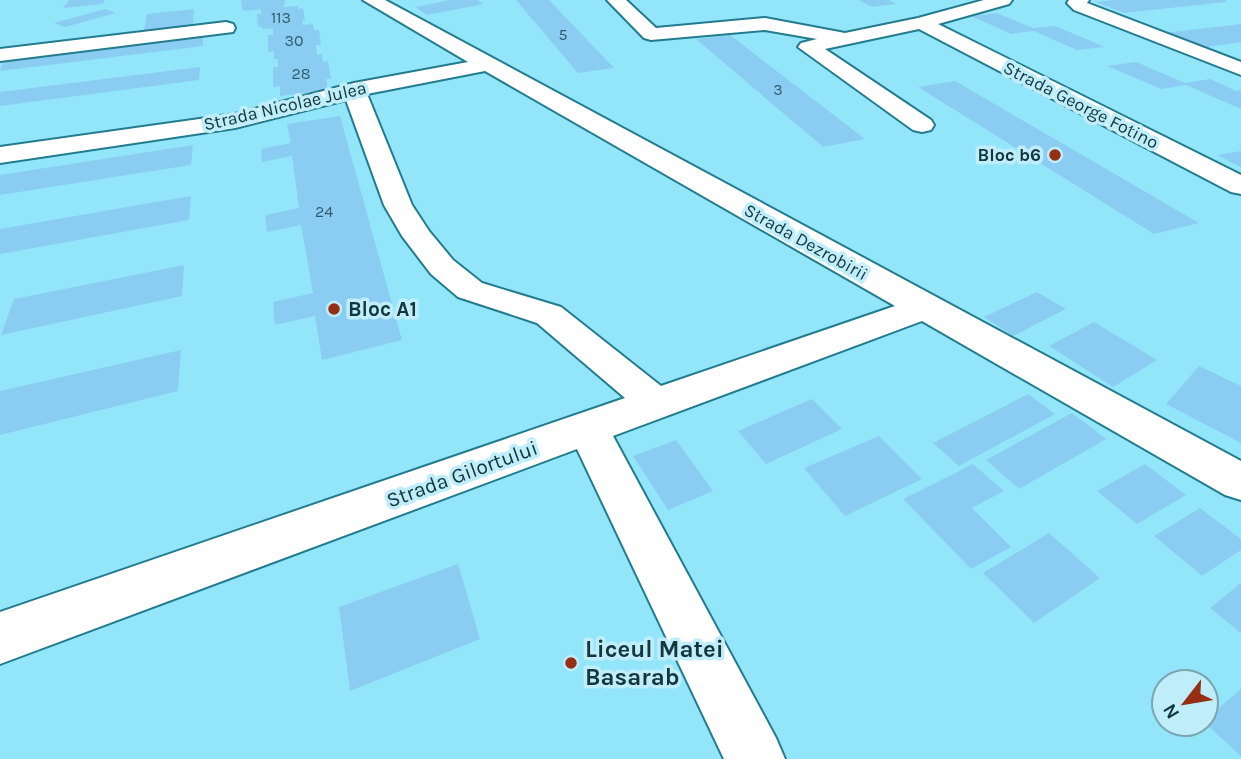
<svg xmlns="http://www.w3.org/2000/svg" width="1241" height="759" viewBox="0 0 1241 759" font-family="Karla,sans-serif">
  <rect width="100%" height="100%" fill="#93e6fa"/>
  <path fill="#8bccf2" d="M 69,0 L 105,0 L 103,4 L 63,8 Z
    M 241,0 L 286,0 L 283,7 L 298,6 L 298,9 L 303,8 L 305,21 L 302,21 L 303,25 L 313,24 L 314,30 L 319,30 L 321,45 L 316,45 L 317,55 L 322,54 L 323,62 L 328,61 L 331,79 L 326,79 L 328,90 L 280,96 L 280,86 L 273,87 L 273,67 L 278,67 L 278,59 L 274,59 L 274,51 L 268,52 L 268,35 L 273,35 L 273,28 L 262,29 L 262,27 L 258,27 L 257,14 L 261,14 L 261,9 L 245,11 L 242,9 Z
    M 450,0 L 477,0 L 484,4 L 427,15 L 415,7 Z
    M 516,0 L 549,0 L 614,68 L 578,73 Z
    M 859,0 L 889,0 L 896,4 L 872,7 Z
    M 1114,0 L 1226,0 L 1226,2 L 1124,13 L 1096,2 Z
    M 105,9 L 116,13 L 65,27 L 54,23 Z
    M 194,9 L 193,25 L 144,31 L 147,14 Z
    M 997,13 L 1033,28 L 1055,26 L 1105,47 L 1077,50 L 1034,31 L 1011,34 L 971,16 Z
    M 1241,24 L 1241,42 L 1200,48 L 1164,33 Z
    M 730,35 L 865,139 L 823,147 L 696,39 Z
    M 203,36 L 203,46 L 0,71 L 4,59 Z
    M 1136,62 L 1185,83 L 1210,79 L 1236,91 L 1241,90 L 1241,109 L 1186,85 L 1161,89 L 1107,66 Z
    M 200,67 L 199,80 L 0,106 L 0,92 Z
    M 955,81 L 1199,223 L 1154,234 L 918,87 Z
    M 340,116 L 402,340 L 322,360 L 315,316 L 275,325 L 273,302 L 313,293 L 301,225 L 267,232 L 265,215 L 299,208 L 292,156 L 262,162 L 261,149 L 291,143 L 287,124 Z
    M 193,145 L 191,165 L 0,195 L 0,175 Z
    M 1241,151 L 1241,167 L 1217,155 Z
    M 191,196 L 189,220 L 0,254 L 0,229 Z
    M 184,265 L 182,296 L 1,335 L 14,299 Z
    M 1037,292 L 1066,309 L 1013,336 L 984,317 Z
    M 1094,322 L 1157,360 L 1113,387 L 1049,346 Z
    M 181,350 L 178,391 L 0,435 L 0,391 Z
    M 1199,366 L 1241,386 L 1241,443 L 1166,404 Z
    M 1028,394 L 1055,414 L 959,466 L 933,443 Z
    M 812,399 L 842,429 L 766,464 L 738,431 Z
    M 1072,413 L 1106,439 L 1019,489 L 986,460 Z
    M 879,436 L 922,479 L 845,516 L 804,468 Z
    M 676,440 L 713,491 L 668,510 L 633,456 Z
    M 973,464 L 1004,491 L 972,508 L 1011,547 L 971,569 L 903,499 Z
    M 1145,464 L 1186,495 L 1137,524 L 1097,491 Z
    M 1200,508 L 1241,539 L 1241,550 L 1202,576 L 1154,536 Z
    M 1049,533 L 1100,578 L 1034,623 L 983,573 Z
    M 458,564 L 480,639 L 350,691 L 339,607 Z
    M 1241,583 L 1241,633 L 1210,608 Z
    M 1241,689 L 1241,756 L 1206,724 L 1206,719 Z"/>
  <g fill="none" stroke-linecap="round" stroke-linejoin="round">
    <defs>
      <path id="minor" d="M 363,0 L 385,0 L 1241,461 L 1241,500 L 1225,495 L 922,321 L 613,436 L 776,738 L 785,759 L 724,759 L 577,449 L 0,664 L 0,612 L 625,398 L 537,323 L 458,297 L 431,274 L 402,236 L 384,205 L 346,100 L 235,128 L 0,163 L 0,147 L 235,114 L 354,83 L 468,62 ZM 485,71 L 895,306 L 661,386 L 561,307 L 482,283 L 453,260 L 429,231 L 412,205 L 367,94 Z
        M 607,0 L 626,0 L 656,28 L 765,18 L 845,33 L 918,18 L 984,0 L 1012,0 L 1009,4 L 938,24 L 1241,175 L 1241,194 L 1231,192 L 919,29 L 825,49 L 931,120 L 934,125 L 931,130 L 922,132 L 913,130 L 798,47 L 801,43 L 817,39 L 765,30 L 651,40 L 644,38 Z
        M 1069,0 L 1089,0 L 1087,3 L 1241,62 L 1241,75 L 1074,10 L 1067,3 Z
        M 226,22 L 233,24 L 235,28 L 233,32 L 0,61 L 0,49 Z"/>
    </defs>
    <use href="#minor" stroke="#237c8e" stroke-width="4"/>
    <use href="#minor" fill="#fff" fill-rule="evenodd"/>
  </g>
  <g fill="#962e13" stroke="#bfeefa" stroke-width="2.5">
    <circle cx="1055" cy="155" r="7"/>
    <circle cx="334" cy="309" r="7"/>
    <circle cx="571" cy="663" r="7"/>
  </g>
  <g text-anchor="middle" stroke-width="7" stroke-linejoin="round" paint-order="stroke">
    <g font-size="16" fill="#315c6b">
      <text x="281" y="23">113</text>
      <text x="563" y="40">5</text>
      <text x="294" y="46">30</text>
      <text x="301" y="79">28</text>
      <text x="778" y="95">3</text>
      <text x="324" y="217">24</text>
    </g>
    <g font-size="18" fill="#13363e" stroke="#bfeefa">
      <text transform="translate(1081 105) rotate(27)" y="6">Strada George Fotino</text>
      <text transform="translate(285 106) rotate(-13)" y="6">Strada Nicolae Julea</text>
      <text transform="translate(806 242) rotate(29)" y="6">Strada Dezrobirii</text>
    </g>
    <g font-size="18" font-weight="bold" fill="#13363e" stroke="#bfeefa" text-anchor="end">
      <text x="1041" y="161">Bloc b6</text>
    </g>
    <g font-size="21" font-weight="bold" fill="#13363e" stroke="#bfeefa" text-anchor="start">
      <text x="348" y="316">Bloc A1</text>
    </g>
    <g font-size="21" fill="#13363e" stroke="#bfeefa">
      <text transform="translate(462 474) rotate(-20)" y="7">Strada Gilortului</text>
    </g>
    <g font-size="24" font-weight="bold" fill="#13363e" stroke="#bfeefa" text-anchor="start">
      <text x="585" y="657">Liceul Matei<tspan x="585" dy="28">Basarab</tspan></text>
    </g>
  </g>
  <g transform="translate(1185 703) rotate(239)"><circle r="33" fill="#bfeefa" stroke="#7aa4af" stroke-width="2"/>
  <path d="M0-5L12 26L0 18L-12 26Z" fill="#962e13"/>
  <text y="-10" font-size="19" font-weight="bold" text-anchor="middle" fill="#13363e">N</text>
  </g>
</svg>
